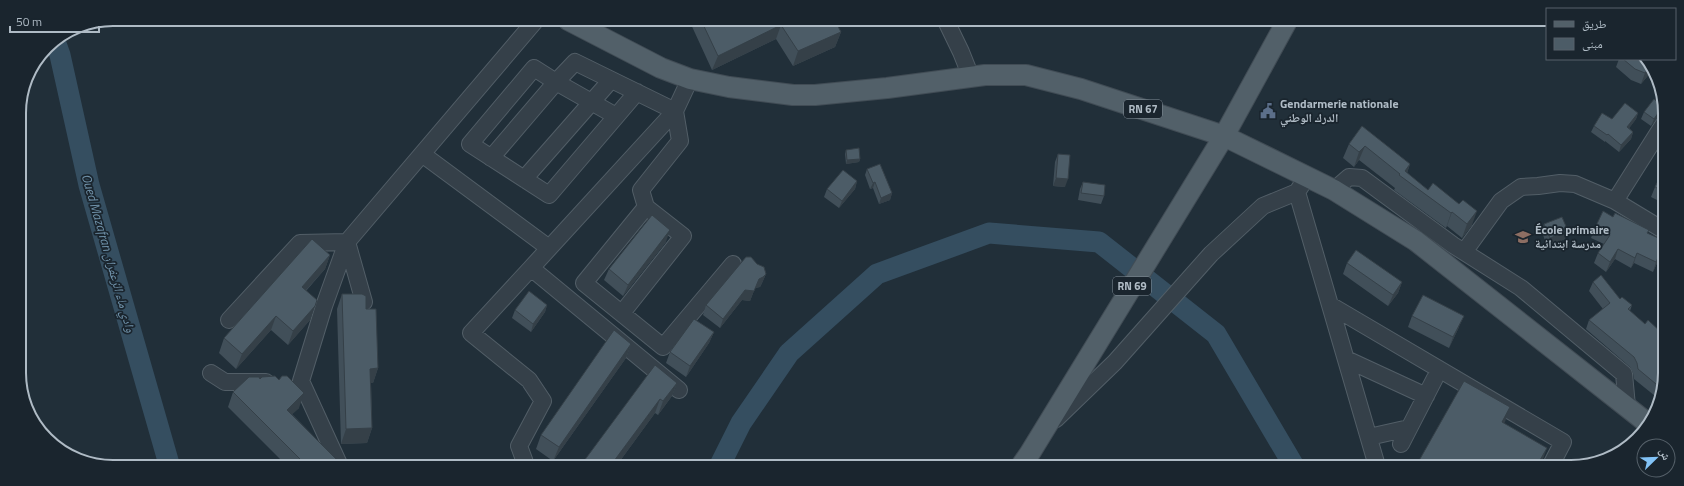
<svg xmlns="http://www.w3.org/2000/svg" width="1684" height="486" viewBox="0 0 1684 486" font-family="'Titillium Web','Noto Naskh Arabic',sans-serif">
  <rect width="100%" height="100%" fill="#212f39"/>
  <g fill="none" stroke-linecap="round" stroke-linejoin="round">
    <path stroke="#354e60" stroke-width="21" d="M 55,41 L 60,55 L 89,185 L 169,464
      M 720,465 L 741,423 L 789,353 L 877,274 L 989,233 L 1099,242 L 1216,334 L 1294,466"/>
    <defs>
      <path id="minor" d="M 946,21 L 961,52 L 971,77
        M 637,92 L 549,195 L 470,144 L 534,68 L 556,82 L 575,62 L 675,111 L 680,141 L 641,190 L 646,207 L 584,283 L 663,347 L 733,264
        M 422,154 L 549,248
        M 491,158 L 556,82 L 616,116
        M 524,179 L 611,80
        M 1303,183 L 1297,192 L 1377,466
        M 1334,190 L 1349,177 L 1362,178 L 1453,245 L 1521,288 L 1624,374 L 1627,406
        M 1615,201 L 1663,125
        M 1464,252 L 1501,201 L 1521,187 L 1538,186 L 1560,183 L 1575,184 L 1615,201 L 1663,230
        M 364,302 L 347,242 L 536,20
        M 1330,305 L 1563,442 L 1550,467
        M 622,313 L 683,236 L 646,207
        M 229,320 L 300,243 L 347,242 L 324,306 L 301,381 L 339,464
        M 1346,359 L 1426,396
        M 211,373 L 225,382 L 266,382
        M 679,390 L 531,268 L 675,111 L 690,79
        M 1056,419 L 1115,362 L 1211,254 L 1263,206 L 1297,192
        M 1369,437 L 1409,428
        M 1401,444 L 1435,378
        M 526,465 L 519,446 L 543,401 L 529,380 L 471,333 L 531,268"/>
      <path id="major" d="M 568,20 L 661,68 L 690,79 L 729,87 L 793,95 L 815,95 L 887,88 L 985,75 L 1026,75 L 1081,89 L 1224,136 L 1334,190 L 1416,241 L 1646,422
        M 1021,466 L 1030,453 L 1224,136 L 1287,21"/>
    </defs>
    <use href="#minor" stroke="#525e67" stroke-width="18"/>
    <use href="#major" stroke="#414c55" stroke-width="22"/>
    <use href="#minor" stroke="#354049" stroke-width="16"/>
    <use href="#major" stroke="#526069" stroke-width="20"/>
  </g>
  <path fill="#414f59" d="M 689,20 L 835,21 L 841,32 L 835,47 L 793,66 L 776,39 L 712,70 Z
    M 1619,59 L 1644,59 L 1651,72 L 1641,84 L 1631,80 L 1616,67 Z
    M 1644,112 L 1660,114 L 1651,126 L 1641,119 Z
    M 1638,113 L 1636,119 L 1629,128 L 1633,132 L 1631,139 L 1619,152 L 1605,141 L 1605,142 L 1591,132 L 1594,126 L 1612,119 Z
    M 1362,126 L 1410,164 L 1407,173 L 1472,225 L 1462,238 L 1447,226 L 1446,228 L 1394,190 L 1395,188 L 1359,160 L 1354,167 L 1343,158 L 1349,144 Z
    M 846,150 L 860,159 L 859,162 L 846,164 L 845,154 Z
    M 1058,154 L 1065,187 L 1053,186 L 1055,162 Z
    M 867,169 L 892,193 L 890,200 L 879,204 L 873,188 L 870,189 L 865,175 Z
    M 1663,171 L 1663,203 L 1651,197 L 1655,187 Z
    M 857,181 L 855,189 L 839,208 L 824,197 L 827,189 Z
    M 1083,182 L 1104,196 L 1101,204 L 1078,200 L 1080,189 Z
    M 1613,217 L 1649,230 L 1648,233 L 1663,250 L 1653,272 L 1634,263 L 1631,268 L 1615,259 L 1606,272 L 1594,263 L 1598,253 L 1604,244 L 1591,238 L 1595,228 Z
    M 1544,224 L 1565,239 L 1547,246 L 1542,232 Z
    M 666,242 L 623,296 L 604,280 L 609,269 Z
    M 330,255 L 325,269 L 306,291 L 315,306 L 310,320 L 288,345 L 271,330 L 236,369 L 219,353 L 224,338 Z
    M 1347,263 L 1402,282 L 1398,293 L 1388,306 L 1343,274 Z
    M 766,274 L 762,283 L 760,287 L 755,288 L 750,301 L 742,300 L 720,328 L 703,315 L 706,305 Z
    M 1593,282 L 1620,299 L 1632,305 L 1630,311 L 1645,324 L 1662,333 L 1662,397 L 1660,400 L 1634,379 L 1633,373 L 1630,367 L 1586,329 L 1589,320 L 1603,309 L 1589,291 Z
    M 342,294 L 366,309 L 378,368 L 373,383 L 371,383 L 372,428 L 367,443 L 341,444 L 337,309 Z
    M 547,305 L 545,312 L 531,332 L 512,318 L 515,310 Z
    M 1412,316 L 1459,327 L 1449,348 L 1408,327 Z
    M 714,332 L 709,343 L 686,377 L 666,363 L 670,352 Z
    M 631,344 L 626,358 L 553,461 L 536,449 L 541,435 Z
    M 677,383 L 672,396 L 658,415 L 655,413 L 617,465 L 581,465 Z
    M 233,392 L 299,408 L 292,414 L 341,464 L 285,464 L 228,407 Z"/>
  <path fill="#354048" d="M 781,25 L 776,39 L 712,70 L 718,56 Z
    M 841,32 L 835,47 L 793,66 L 798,51 Z
    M 1649,68 L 1651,72 L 1641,84 L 1645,73 Z
    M 1663,106 L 1660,114 L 1651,126 L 1654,119 Z
    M 1638,113 L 1636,119 L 1625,134 L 1627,127 Z
    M 1633,132 L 1631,139 L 1619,152 L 1621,145 Z
    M 1365,146 L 1359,160 L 1354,167 L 1359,152 Z
    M 860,159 L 859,162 L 846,164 L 847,160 Z
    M 1410,164 L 1405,179 L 1405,171 Z
    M 1056,178 L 1068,179 L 1065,187 L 1053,186 Z
    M 857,181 L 855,189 L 839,208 L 842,201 Z
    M 875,182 L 873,188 L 870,189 L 873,183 Z
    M 892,193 L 890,200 L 879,204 L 881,198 Z
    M 1477,211 L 1472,225 L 1462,238 L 1467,224 Z
    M 1452,212 L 1447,226 L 1446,228 L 1451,213 Z
    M 670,230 L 666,242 L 623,296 L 628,285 Z
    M 1568,231 L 1565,239 L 1547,246 L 1550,238 Z
    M 1663,248 L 1663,250 L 1653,272 L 1656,262 Z
    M 1618,249 L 1615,259 L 1606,272 L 1610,262 Z
    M 1637,253 L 1634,263 L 1631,268 Z
    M 330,255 L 325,269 L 296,301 L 302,287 Z
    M 766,274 L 762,283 L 760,287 L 755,288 L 750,301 L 742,300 L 720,328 L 723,319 L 745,290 Z
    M 1402,282 L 1398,293 L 1388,306 L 1393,295 Z
    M 547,305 L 545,312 L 531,332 L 533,324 Z
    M 315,306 L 310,320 L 288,345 L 293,331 Z
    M 276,316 L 271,330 L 236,369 L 242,354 Z
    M 1464,316 L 1459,327 L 1449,348 L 1453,337 Z
    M 714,332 L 709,343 L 686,377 L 690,366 Z
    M 631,344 L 626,358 L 553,461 L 559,447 Z
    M 378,368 L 373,383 L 365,383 L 370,369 Z
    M 677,383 L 672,396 L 658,415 L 663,401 Z
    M 304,393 L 299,408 L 282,424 L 287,410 Z
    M 660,399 L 655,413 L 617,465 L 611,465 Z
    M 1510,407 L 1505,422 L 1496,437 L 1502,422 Z
    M 372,428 L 367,443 L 341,444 L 346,429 Z
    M 1547,448 L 1542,462 L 1539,467 L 1536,467 Z"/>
  <path fill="#4c5c67" stroke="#354048" d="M 701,20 L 835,21 L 841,32 L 798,51 L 781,25 L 718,56 Z
    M 1623,59 L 1644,59 L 1649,68 L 1645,73 L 1635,69 Z
    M 1654,99 L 1663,106 L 1654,119 L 1644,112 Z
    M 1625,103 L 1638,113 L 1627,127 L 1633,132 L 1621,145 L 1608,134 L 1607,135 L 1594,126 L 1602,113 L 1612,119 Z
    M 1362,126 L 1410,164 L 1405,171 L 1428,190 L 1433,183 L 1459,204 L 1463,200 L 1477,211 L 1467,224 L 1452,212 L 1451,213 L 1399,175 L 1400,174 L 1365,146 L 1359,152 L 1349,144 Z
    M 859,148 L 860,159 L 847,160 L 846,150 Z
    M 1058,154 L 1070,155 L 1068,179 L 1056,178 Z
    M 880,164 L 892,193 L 881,198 L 875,182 L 873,183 L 867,169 Z
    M 843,170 L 857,181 L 842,201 L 827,189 Z
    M 1663,171 L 1663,191 L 1655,187 Z
    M 1083,182 L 1105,185 L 1104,196 L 1081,193 Z
    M 1603,211 L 1613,217 L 1615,213 L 1649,230 L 1647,233 L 1663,240 L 1663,248 L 1656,262 L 1637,253 L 1635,258 L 1618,249 L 1610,262 L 1598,253 L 1610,235 L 1595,228 Z
    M 652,215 L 670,230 L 628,285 L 609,269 Z
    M 1562,217 L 1568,231 L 1550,238 L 1544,224 Z
    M 312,239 L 330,255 L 302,287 L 317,300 L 315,306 L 293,331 L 276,316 L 242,354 L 224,338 Z
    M 1356,250 L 1402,282 L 1393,295 L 1347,263 Z
    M 746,257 L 751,257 L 757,264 L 764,267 L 766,274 L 763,277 L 759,279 L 754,291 L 745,290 L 723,319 L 706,305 Z
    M 1601,275 L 1620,299 L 1622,297 L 1632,305 L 1628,309 L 1645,324 L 1648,320 L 1662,333 L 1662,389 L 1638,369 L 1637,363 L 1634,357 L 1589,320 L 1610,303 L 1593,282 Z
    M 529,291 L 547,305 L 533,324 L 515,310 Z
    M 342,294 L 362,294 L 366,296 L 366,309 L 376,309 L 378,368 L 370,369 L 372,428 L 346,429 Z
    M 1423,295 L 1464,316 L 1453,337 L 1412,316 Z
    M 694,319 L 714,332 L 690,366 L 670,352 Z
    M 614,330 L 631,344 L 559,447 L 541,435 Z
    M 655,365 L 677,383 L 663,401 L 660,399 L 611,465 L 581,465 Z
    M 275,376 L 279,380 L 282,376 L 287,376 L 304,393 L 287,410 L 341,464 L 305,464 L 233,392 L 249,377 L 259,377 L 260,379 L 262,377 Z
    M 1464,381 L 1510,407 L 1502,422 L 1547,448 L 1536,467 L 1416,466 Z"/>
  <defs>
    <symbol id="civic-bare" viewBox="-9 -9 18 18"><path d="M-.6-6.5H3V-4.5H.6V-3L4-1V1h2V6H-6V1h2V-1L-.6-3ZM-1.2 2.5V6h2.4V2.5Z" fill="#5c6f8a" stroke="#1a252e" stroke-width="2.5" paint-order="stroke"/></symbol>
    <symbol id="school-bare" viewBox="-9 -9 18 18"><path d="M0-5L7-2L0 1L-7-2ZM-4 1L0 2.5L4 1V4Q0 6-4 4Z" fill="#8d6e63" stroke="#1a252e" stroke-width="2.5" paint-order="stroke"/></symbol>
  </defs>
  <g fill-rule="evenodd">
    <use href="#civic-bare" x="1257" y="100" width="22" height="22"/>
    <use href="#school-bare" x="1512" y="226" width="22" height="22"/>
  </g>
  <g text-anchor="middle" stroke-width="3.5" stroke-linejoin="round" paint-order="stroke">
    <g fill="#1a252e" stroke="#828e98" stroke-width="1">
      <rect x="1124" y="100" width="38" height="18" rx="3"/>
      <rect x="1113" y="277" width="38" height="18" rx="3"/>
    </g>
    <g font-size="11" font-weight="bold" fill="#afbbc5">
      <text x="1143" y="113">RN 67</text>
      <text x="1132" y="290">RN 69</text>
    </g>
    <g font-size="12" font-weight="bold" fill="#afbbc5" stroke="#1a252e" text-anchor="start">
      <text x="1280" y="108">Gendarmerie nationale<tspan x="1280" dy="14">الدرك الوطني</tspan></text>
      <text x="1535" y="234">École primaire<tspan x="1535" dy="14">مدرسة ابتدائية</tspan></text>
    </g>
    <g font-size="13" font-style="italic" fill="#7092aa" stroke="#1a252e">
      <text transform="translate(109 253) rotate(74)" y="5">Oued Mazafran وادي ماء الزعفران</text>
    </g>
  </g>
  <path d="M0 0H1684V486H0ZM113 26H1571A87 87 0 0 1 1658 113V373A87 87 0 0 1 1571 460H113A87 87 0 0 1 26 373V113A87 87 0 0 1 113 26Z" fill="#1a252e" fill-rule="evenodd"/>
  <path fill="none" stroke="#afbbc5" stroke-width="2" d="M113 26H1571A87 87 0 0 1 1658 113V373A87 87 0 0 1 1571 460H113A87 87 0 0 1 26 373V113A87 87 0 0 1 113 26Z"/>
  <rect x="1546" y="8" width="130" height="52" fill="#1a252e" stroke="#56616a"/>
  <rect x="1554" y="21" width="20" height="6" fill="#526069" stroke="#56616a"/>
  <text x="1582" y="28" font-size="12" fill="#afbbc5">طريق</text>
  <rect x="1554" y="38" width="20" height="12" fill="#4c5c67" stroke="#56616a"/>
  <text x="1582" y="48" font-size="12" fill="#afbbc5">مبنى</text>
  <g transform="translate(1656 458) rotate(67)"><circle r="19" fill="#1a252e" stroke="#56616a"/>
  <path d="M0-3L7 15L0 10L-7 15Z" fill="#82c3f7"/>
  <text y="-6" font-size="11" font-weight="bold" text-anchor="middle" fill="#afbbc5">ش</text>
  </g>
  <path d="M10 26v6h89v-6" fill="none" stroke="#afbbc5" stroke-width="2"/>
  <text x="16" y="26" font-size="12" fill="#afbbc5" stroke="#1a252e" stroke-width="3" paint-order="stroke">50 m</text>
</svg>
